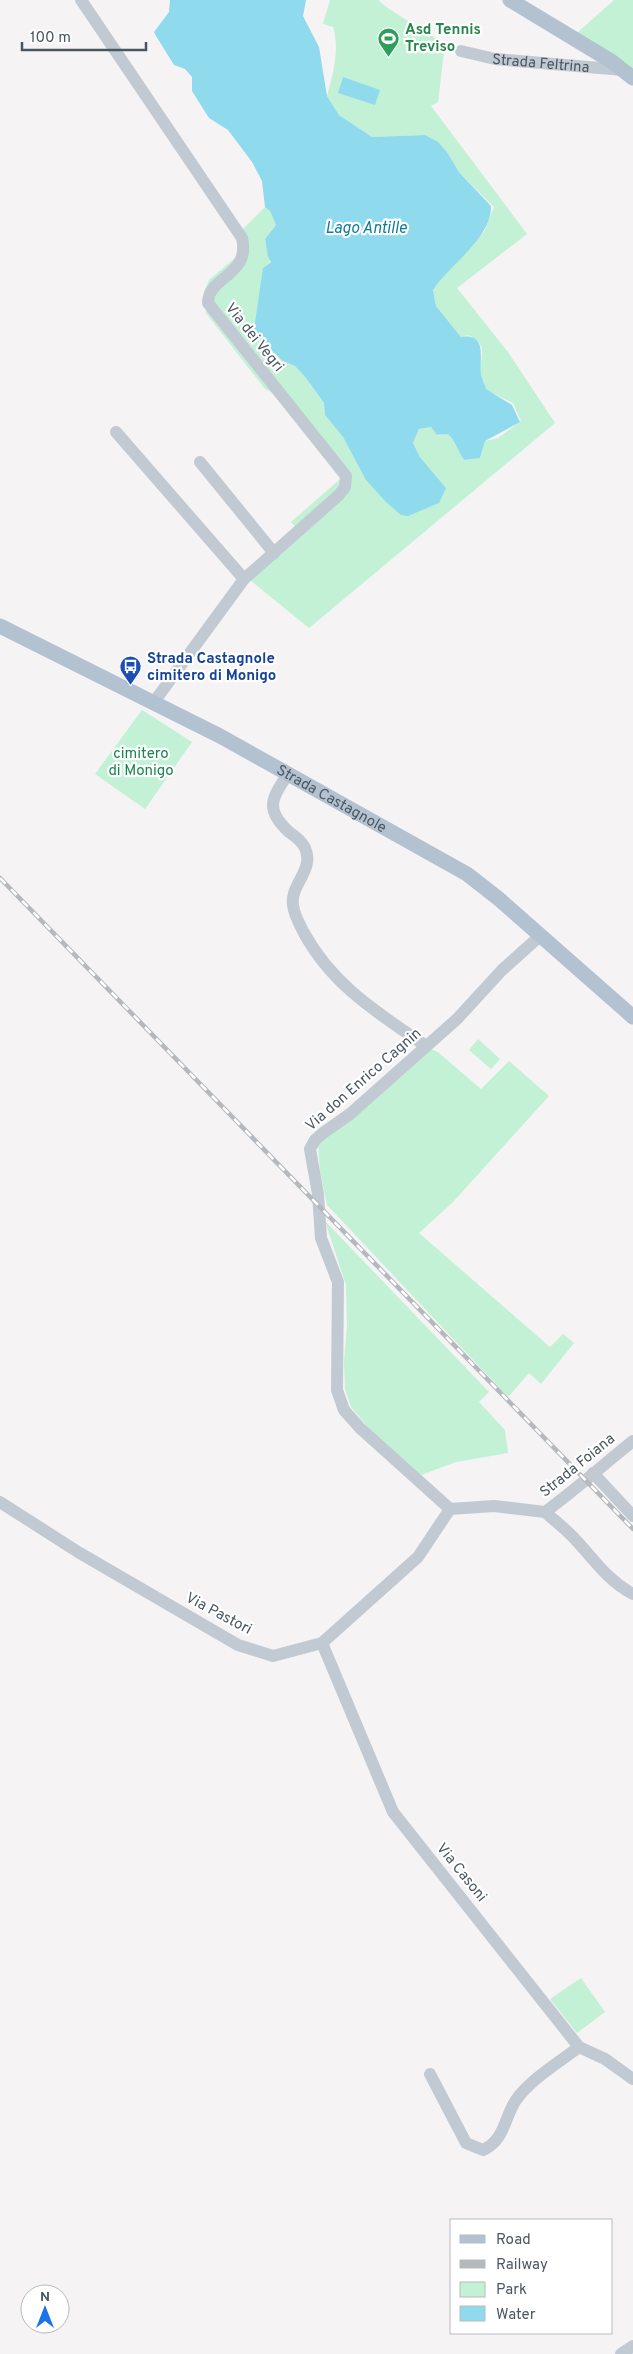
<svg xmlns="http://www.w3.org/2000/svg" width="633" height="2354" viewBox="0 0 633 2354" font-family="Overpass,sans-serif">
  <rect width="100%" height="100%" fill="#f5f3f3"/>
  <path fill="#c3f1d5" d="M 330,0 L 378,0 L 389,9 L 445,44 L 438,102 L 431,106 L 527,234 L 457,288 L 508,352 L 555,423 L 309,628 L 250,580 L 296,527 L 291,522 L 346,474 L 279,396 L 265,389 L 206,313 L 204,292 L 209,280 L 243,251 L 239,233 L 265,207 L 270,211 L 276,225 L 265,239 L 270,262 L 263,268 L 283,361 L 295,366 L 306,378 L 324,403 L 325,415 L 343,437 L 352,453 L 446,488 L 420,457 L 413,443 L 419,429 L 431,427 L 438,436 L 448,433 C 455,440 458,451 464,460 L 480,458 L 485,441 L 498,438 L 521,421 L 513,403 L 486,390 C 485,384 482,379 481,374 C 479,356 490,345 468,335 L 461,337 L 436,306 L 433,290 L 439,280 L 484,232 L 494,207 L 459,172 L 447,152 L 425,135 L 372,137 L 339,115 L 327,96 C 333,74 340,49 333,27 L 323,24 Z
    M 614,0 L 633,0 L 633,69 L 577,33 Z
    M 142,710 L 192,742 L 145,809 L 95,774 Z
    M 478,1039 L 500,1059 L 491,1069 L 469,1050 Z
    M 426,1046 L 439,1053 L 481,1089 L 509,1061 L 549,1096 L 453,1202 L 419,1233 L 550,1347 L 563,1334 L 574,1343 L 541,1384 L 529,1373 L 508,1397 L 327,1205 L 320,1171 L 318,1142 Z
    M 325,1221 L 489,1392 L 479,1402 L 505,1430 L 508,1453 L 456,1462 L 421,1475 L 368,1427 L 351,1407 L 345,1389 L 344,1362 L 347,1326 L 346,1285 Z
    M 581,1978 L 605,2012 L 577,2033 L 550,1999 Z"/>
  <path fill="#90daee" d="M 170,0 L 306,0 L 303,16 L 319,47 L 327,96 L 339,115 L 372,137 L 425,135 L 438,142 L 447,152 L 459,172 L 491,206 C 492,238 449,265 433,290 L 436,306 L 461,337 C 488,333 479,359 481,374 C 482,379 485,385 486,389 L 512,405 L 520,422 L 485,441 L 480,458 L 464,460 C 458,451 455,440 448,434 L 437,435 L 431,427 L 419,429 L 413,443 L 420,457 L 446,488 L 439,503 L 408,516 L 401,515 L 386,502 L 366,480 L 343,437 L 325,415 L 324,403 L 306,378 L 295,366 L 283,361 L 259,338 L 254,329 L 263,268 L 271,262 L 268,257 L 265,239 L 276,225 L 270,211 L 265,207 L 262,181 L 252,162 L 228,130 L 209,118 L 192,91 L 192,77 L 185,69 L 174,65 L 156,36 L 154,32 L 169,12 Z
    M 343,77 L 380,90 L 375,105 L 338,93 Z"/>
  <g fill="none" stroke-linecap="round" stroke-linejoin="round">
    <g stroke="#c1cad2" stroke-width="12">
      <path d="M 81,0 L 242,238 C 251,276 208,276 208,303 L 346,476 L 345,487 L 339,495 L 244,579 L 154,702"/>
      <path id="s1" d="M 461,51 L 495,59 L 623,70"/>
      <path d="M 116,432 L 244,579"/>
      <path d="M 200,462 L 274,553"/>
      <path d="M 288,774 C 272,798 264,809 289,832 C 295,836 302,841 305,848 C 315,870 290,884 293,905 C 294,915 300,925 304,933 C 333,986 378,1013 426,1046"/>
      <path d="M 593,1473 L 633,1516"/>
      <path d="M 0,1502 L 78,1552 L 238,1645 L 273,1656 L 322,1643 L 418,1557 L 450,1509"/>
      <path d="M 450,1509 L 360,1428 L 344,1410 L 337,1390 L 338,1282 L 321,1238 L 318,1194 L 310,1149 L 315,1140 L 323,1133 L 350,1114 L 457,1019 L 502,970 L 540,936"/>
      <path d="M 450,1509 L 494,1506 L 545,1512 C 576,1489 603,1465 633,1441"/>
      <path d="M 545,1512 C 554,1520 563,1527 571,1535 C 592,1556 606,1580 633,1594"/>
      <path d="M 322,1643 L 393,1812 L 579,2047 L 605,2059 L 633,2079"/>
      <path d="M 430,2074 L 466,2143 L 483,2150 C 505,2140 504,2118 516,2100 C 531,2079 558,2063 579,2047"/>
      <path d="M 621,2354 L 633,2346"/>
    </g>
    <g stroke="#b3c2d1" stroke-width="15">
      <path d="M 510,0 L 611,61 L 633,78"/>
      <path id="s2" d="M 0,626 L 220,736 L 467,874 L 499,899 L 633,1017"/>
    </g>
    <defs>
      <path id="rail" d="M 0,878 L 633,1529"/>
    </defs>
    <use href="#rail" stroke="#b5b8bd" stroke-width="4.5"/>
    <use href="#rail" stroke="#fff" stroke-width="2.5" stroke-dasharray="8" stroke-linecap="butt"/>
  </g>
  <defs>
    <symbol id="stadium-pin" viewBox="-11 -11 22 30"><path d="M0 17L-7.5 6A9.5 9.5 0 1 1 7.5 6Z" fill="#2e9e5b" stroke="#fff"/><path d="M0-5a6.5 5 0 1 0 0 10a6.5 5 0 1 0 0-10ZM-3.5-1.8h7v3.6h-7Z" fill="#fff"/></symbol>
    <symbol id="bus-pin" viewBox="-11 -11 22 30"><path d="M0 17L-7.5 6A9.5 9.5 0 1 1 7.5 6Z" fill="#1a4fb4" stroke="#fff"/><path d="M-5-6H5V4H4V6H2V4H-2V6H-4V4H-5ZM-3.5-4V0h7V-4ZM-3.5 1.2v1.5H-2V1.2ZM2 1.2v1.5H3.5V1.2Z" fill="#fff"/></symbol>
  </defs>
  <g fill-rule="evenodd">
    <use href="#stadium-pin" x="376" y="26" width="25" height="34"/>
    <use href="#bus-pin" x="118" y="654" width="25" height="34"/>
  </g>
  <g text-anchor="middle" stroke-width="4.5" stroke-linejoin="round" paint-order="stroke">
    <g font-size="15" font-weight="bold" fill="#27864d" stroke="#fff" text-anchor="start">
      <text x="405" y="34">Asd Tennis<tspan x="405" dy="17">Treviso</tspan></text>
    </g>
    <g font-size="15" fill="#4a5661" stroke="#fff">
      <text dy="5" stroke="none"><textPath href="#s1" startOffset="81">Strada Feltrina</textPath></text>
      <text transform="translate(255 337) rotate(51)" y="5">Via dei Vegri</text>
      <text dy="5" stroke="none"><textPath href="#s2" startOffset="374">Strada Castagnole</textPath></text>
      <text transform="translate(363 1079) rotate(-41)" y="5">Via don Enrico Cagnin</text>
      <text transform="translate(577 1465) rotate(-39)" y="5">Strada Foiana</text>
      <text transform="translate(219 1613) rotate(28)" y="5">Via Pastori</text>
      <text transform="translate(462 1872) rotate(51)" y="5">Via Casoni</text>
    </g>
    <g font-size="15" font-weight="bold" fill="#164399" stroke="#fff" text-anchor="start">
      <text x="147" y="663">Strada Castagnole<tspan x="147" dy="17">cimitero di Monigo</tspan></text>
    </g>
    <g font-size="15" fill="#17864f" stroke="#fff">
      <text x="141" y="758">cimitero<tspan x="141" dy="17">di Monigo</tspan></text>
    </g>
    <g font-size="16" font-style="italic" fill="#0c7c9b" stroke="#fff">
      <text x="366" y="233">Lago Antille</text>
    </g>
  </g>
  <rect x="450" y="2219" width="162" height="115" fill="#ffffff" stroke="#b7bbc0"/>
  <rect x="460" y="2235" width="25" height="8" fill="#b3c2d1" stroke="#b7bbc0"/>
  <text x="496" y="2244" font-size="15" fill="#4a5661">Road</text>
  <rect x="460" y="2260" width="25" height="8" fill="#b5b8bd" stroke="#b7bbc0"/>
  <text x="496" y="2269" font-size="15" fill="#4a5661">Railway</text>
  <rect x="460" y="2282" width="25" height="15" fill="#c3f1d5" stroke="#b7bbc0"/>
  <text x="496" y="2294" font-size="15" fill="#4a5661">Park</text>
  <rect x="460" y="2306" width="25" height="15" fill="#90daee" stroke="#b7bbc0"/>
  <text x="496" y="2319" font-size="15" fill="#4a5661">Water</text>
  <g transform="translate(45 2309)"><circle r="24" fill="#ffffff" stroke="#b7bbc0"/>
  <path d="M0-4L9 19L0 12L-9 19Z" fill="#1a73e8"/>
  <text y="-8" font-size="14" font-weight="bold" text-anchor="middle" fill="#4a5661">N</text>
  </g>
  <path d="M22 42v8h124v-8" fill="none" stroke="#4a5661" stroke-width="2.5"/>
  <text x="30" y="42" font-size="15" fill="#4a5661" stroke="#ffffff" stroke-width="4" paint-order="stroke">100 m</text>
</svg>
